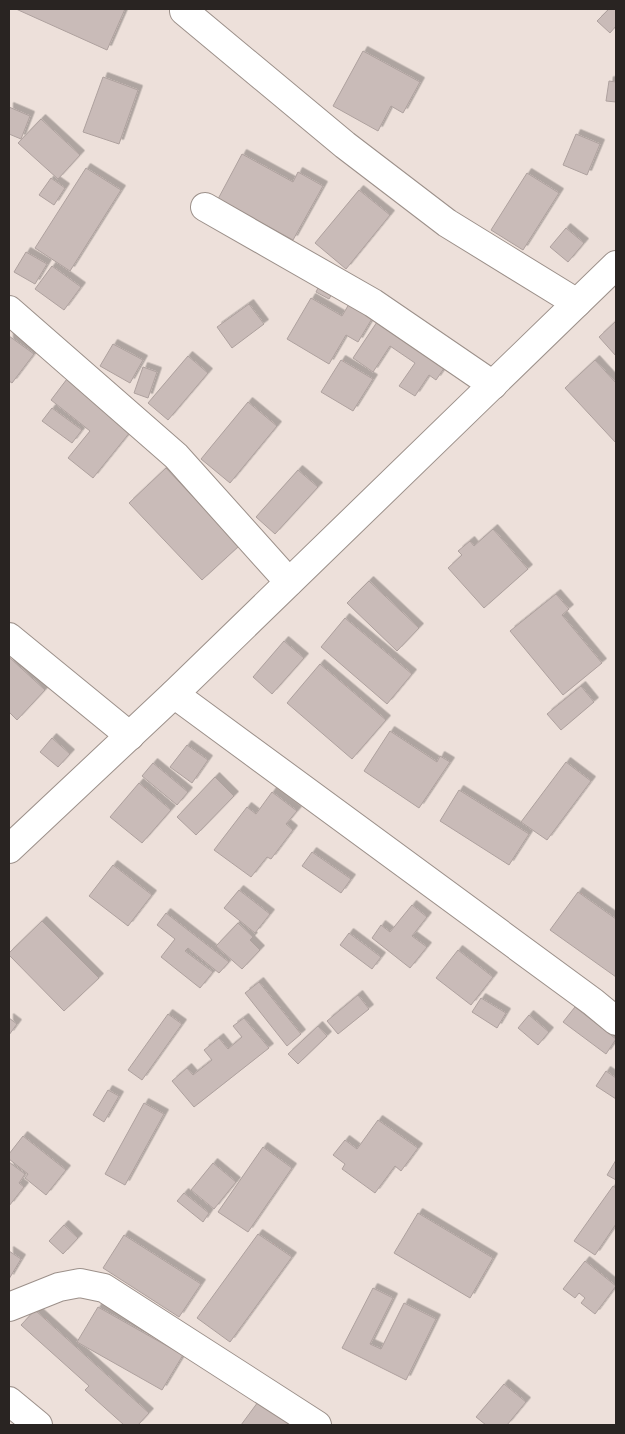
<svg xmlns="http://www.w3.org/2000/svg" width="625" height="1434" viewBox="0 0 625 1434" font-family="'Fira Sans Condensed',sans-serif">
  <defs>
    <filter id="shadow"><feDropShadow dx="4.5" dy="-4.5" stdDeviation="0" flood-color="#0004"/></filter>
  </defs>
  <rect width="100%" height="100%" fill="#ede0da"/>
  <path fill="#c9bbb8" stroke="#aea19e" filter="url(#shadow)" d="M 16,9 L 125,9 L 107,50 Z
    M 609,9 L 616,9 L 616,26 L 610,33 L 597,21 Z
    M 363,51 L 420,82 L 403,113 L 391,106 L 378,131 L 333,106 Z
    M 103,77 L 138,90 L 119,144 L 83,132 Z
    M 609,81 L 616,82 L 616,102 L 606,101 Z
    M 9,107 L 30,116 L 21,139 L 9,134 Z
    M 41,119 L 80,155 L 58,179 L 18,143 Z
    M 576,134 L 600,144 L 587,175 L 563,165 Z
    M 242,154 L 293,182 L 298,172 L 323,186 L 293,240 L 218,199 Z
    M 86,168 L 121,190 L 70,271 L 35,248 Z
    M 527,173 L 559,193 L 523,250 L 491,230 Z
    M 51,178 L 65,188 L 54,205 L 39,195 Z
    M 359,190 L 390,215 L 346,269 L 315,243 Z
    M 566,228 L 584,243 L 568,262 L 550,247 Z
    M 26,252 L 47,264 L 35,284 L 14,272 Z
    M 52,266 L 81,287 L 64,310 L 35,289 Z
    M 324,276 L 338,283 L 329,299 L 316,292 Z
    M 311,298 L 342,316 L 352,299 L 376,312 L 358,342 L 346,335 L 329,364 L 287,339 Z
    M 249,304 L 264,324 L 232,348 L 217,327 Z
    M 383,313 L 451,358 L 436,380 L 429,375 L 415,396 L 399,386 L 415,363 L 390,346 L 373,372 L 353,358 Z
    M 616,321 L 616,356 L 599,337 Z
    M 9,336 L 34,354 L 12,383 L 9,381 Z
    M 113,344 L 143,360 L 130,383 L 100,366 Z
    M 188,356 L 208,373 L 168,420 L 148,403 Z
    M 341,360 L 373,379 L 353,411 L 321,392 Z
    M 595,360 L 616,383 L 616,443 L 565,388 Z
    M 143,367 L 157,372 L 148,398 L 134,393 Z
    M 70,375 L 135,426 L 93,478 L 68,458 L 90,431 L 51,400 Z
    M 248,402 L 277,426 L 230,483 L 201,459 Z
    M 52,408 L 82,430 L 72,443 L 42,421 Z
    M 166,468 L 239,546 L 202,580 L 129,503 Z
    M 298,470 L 318,487 L 275,534 L 256,517 Z
    M 493,529 L 528,569 L 484,608 L 448,568 L 462,555 L 458,551 L 470,541 L 474,546 Z
    M 369,581 L 419,628 L 397,651 L 347,603 Z
    M 556,594 L 569,609 L 562,615 L 602,663 L 563,695 L 510,631 Z
    M 345,618 L 412,674 L 387,704 L 321,647 Z
    M 284,641 L 304,658 L 272,694 L 253,677 Z
    M 9,657 L 45,690 L 17,720 L 9,712 Z
    M 320,664 L 386,720 L 352,759 L 287,703 Z
    M 581,686 L 594,702 L 561,730 L 547,714 Z
    M 390,731 L 437,762 L 440,756 L 450,762 L 419,808 L 364,771 Z
    M 52,738 L 70,754 L 58,767 L 40,752 Z
    M 187,745 L 208,760 L 192,783 L 170,767 Z
    M 566,762 L 591,781 L 547,840 L 521,822 Z
    M 153,763 L 188,792 L 177,805 L 142,776 Z
    M 215,777 L 234,796 L 196,835 L 177,817 Z
    M 139,783 L 171,810 L 142,843 L 110,817 Z
    M 459,790 L 529,834 L 509,865 L 440,821 Z
    M 272,792 L 297,811 L 286,824 L 293,830 L 271,859 L 267,857 L 251,877 L 214,850 L 247,807 L 256,814 Z
    M 312,852 L 351,879 L 341,893 L 302,866 Z
    M 113,865 L 152,895 L 128,926 L 89,896 Z
    M 239,890 L 270,914 L 255,933 L 224,908 Z
    M 578,892 L 616,919 L 616,977 L 550,930 Z
    M 412,905 L 427,917 L 412,936 L 427,947 L 410,968 L 372,938 L 381,925 L 390,932 Z
    M 166,913 L 229,962 L 219,973 L 188,948 L 185,951 L 213,972 L 200,988 L 161,957 L 175,939 L 157,925 Z
    M 42,921 L 99,978 L 64,1011 L 9,955 L 9,953 Z
    M 238,923 L 253,937 L 250,940 L 260,950 L 242,969 L 216,946 Z
    M 349,933 L 381,957 L 372,969 L 340,945 Z
    M 458,950 L 493,977 L 471,1005 L 436,978 Z
    M 259,982 L 301,1034 L 287,1046 L 245,993 Z
    M 358,995 L 369,1009 L 338,1034 L 327,1021 Z
    M 481,998 L 506,1013 L 497,1028 L 472,1012 Z
    M 575,1007 L 616,1039 L 606,1054 L 563,1022 Z
    M 168,1014 L 182,1024 L 142,1080 L 128,1070 Z
    M 529,1015 L 549,1032 L 538,1045 L 518,1028 Z
    M 9,1018 L 17,1024 L 9,1035 Z
    M 244,1018 L 269,1048 L 194,1107 L 172,1081 L 187,1068 L 193,1075 L 212,1060 L 204,1050 L 219,1038 L 228,1049 L 242,1037 L 233,1026 Z
    M 318,1026 L 327,1036 L 298,1064 L 288,1054 Z
    M 606,1071 L 616,1078 L 616,1099 L 596,1086 Z
    M 108,1090 L 119,1096 L 104,1122 L 93,1115 Z
    M 144,1103 L 164,1114 L 125,1185 L 105,1174 Z
    M 378,1120 L 418,1148 L 401,1171 L 395,1166 L 375,1193 L 342,1169 L 345,1164 L 333,1155 L 345,1140 L 357,1149 Z
    M 23,1136 L 66,1170 L 46,1195 L 25,1178 L 28,1174 L 9,1159 L 9,1154 Z
    M 263,1147 L 292,1168 L 248,1232 L 218,1212 Z
    M 616,1160 L 616,1180 L 607,1175 Z
    M 9,1162 L 25,1174 L 19,1183 L 24,1187 L 9,1206 Z
    M 213,1163 L 236,1182 L 214,1209 L 191,1190 Z
    M 613,1186 L 616,1188 L 616,1224 L 595,1255 L 574,1241 Z
    M 184,1193 L 209,1213 L 203,1222 L 177,1201 Z
    M 418,1213 L 493,1258 L 470,1298 L 394,1253 Z
    M 64,1225 L 78,1238 L 63,1254 L 49,1241 Z
    M 258,1234 L 292,1257 L 230,1342 L 197,1318 Z
    M 124,1235 L 201,1284 L 179,1317 L 103,1268 Z
    M 9,1251 L 21,1259 L 9,1279 Z
    M 585,1261 L 616,1286 L 595,1314 L 581,1303 L 585,1298 L 579,1293 L 575,1298 L 563,1289 Z
    M 373,1288 L 393,1298 L 370,1344 L 381,1349 L 404,1303 L 436,1319 L 406,1380 L 342,1348 Z
    M 98,1307 L 183,1355 L 162,1390 L 77,1342 Z
    M 35,1310 L 149,1413 L 138,1425 L 124,1425 L 85,1390 L 89,1386 L 21,1325 Z
    M 504,1384 L 526,1402 L 507,1425 L 486,1425 L 476,1417 Z
    M 258,1402 L 289,1424 L 288,1425 L 241,1425 Z"/>
  <g fill="none" stroke-linecap="round" stroke-linejoin="round">
    <defs>
      <path id="minor" d="M 184,11 L 345,145 L 447,223 L 577,303
        M 205,207 L 373,303 L 493,385
        M 9,310 L 176,456 L 289,582
        M 9,637 L 130,736
        M 9,1307 L 59,1287 L 80,1283 L 104,1288 L 317,1425
        M 9,1401 L 38,1425"/>
      <path id="tertiary" d="M 174,694 L 593,1002 L 616,1021"/>
      <path id="primary" d="M 9,849 L 174,694 L 616,265"/>
    </defs>
    <use href="#minor" stroke="#9c908a" stroke-width="30"/>
    <use href="#tertiary" stroke="#9c908a" stroke-width="30"/>
    <use href="#primary" stroke="#9c908a" stroke-width="30"/>
    <use href="#minor" stroke="#fff" stroke-width="28"/>
    <use href="#tertiary" stroke="#fff" stroke-width="28"/>
    <use href="#primary" stroke="#fff" stroke-width="28"/>
  </g>
  <rect width="625" height="1434" fill="none" stroke="#292422" stroke-width="20"/>
</svg>
